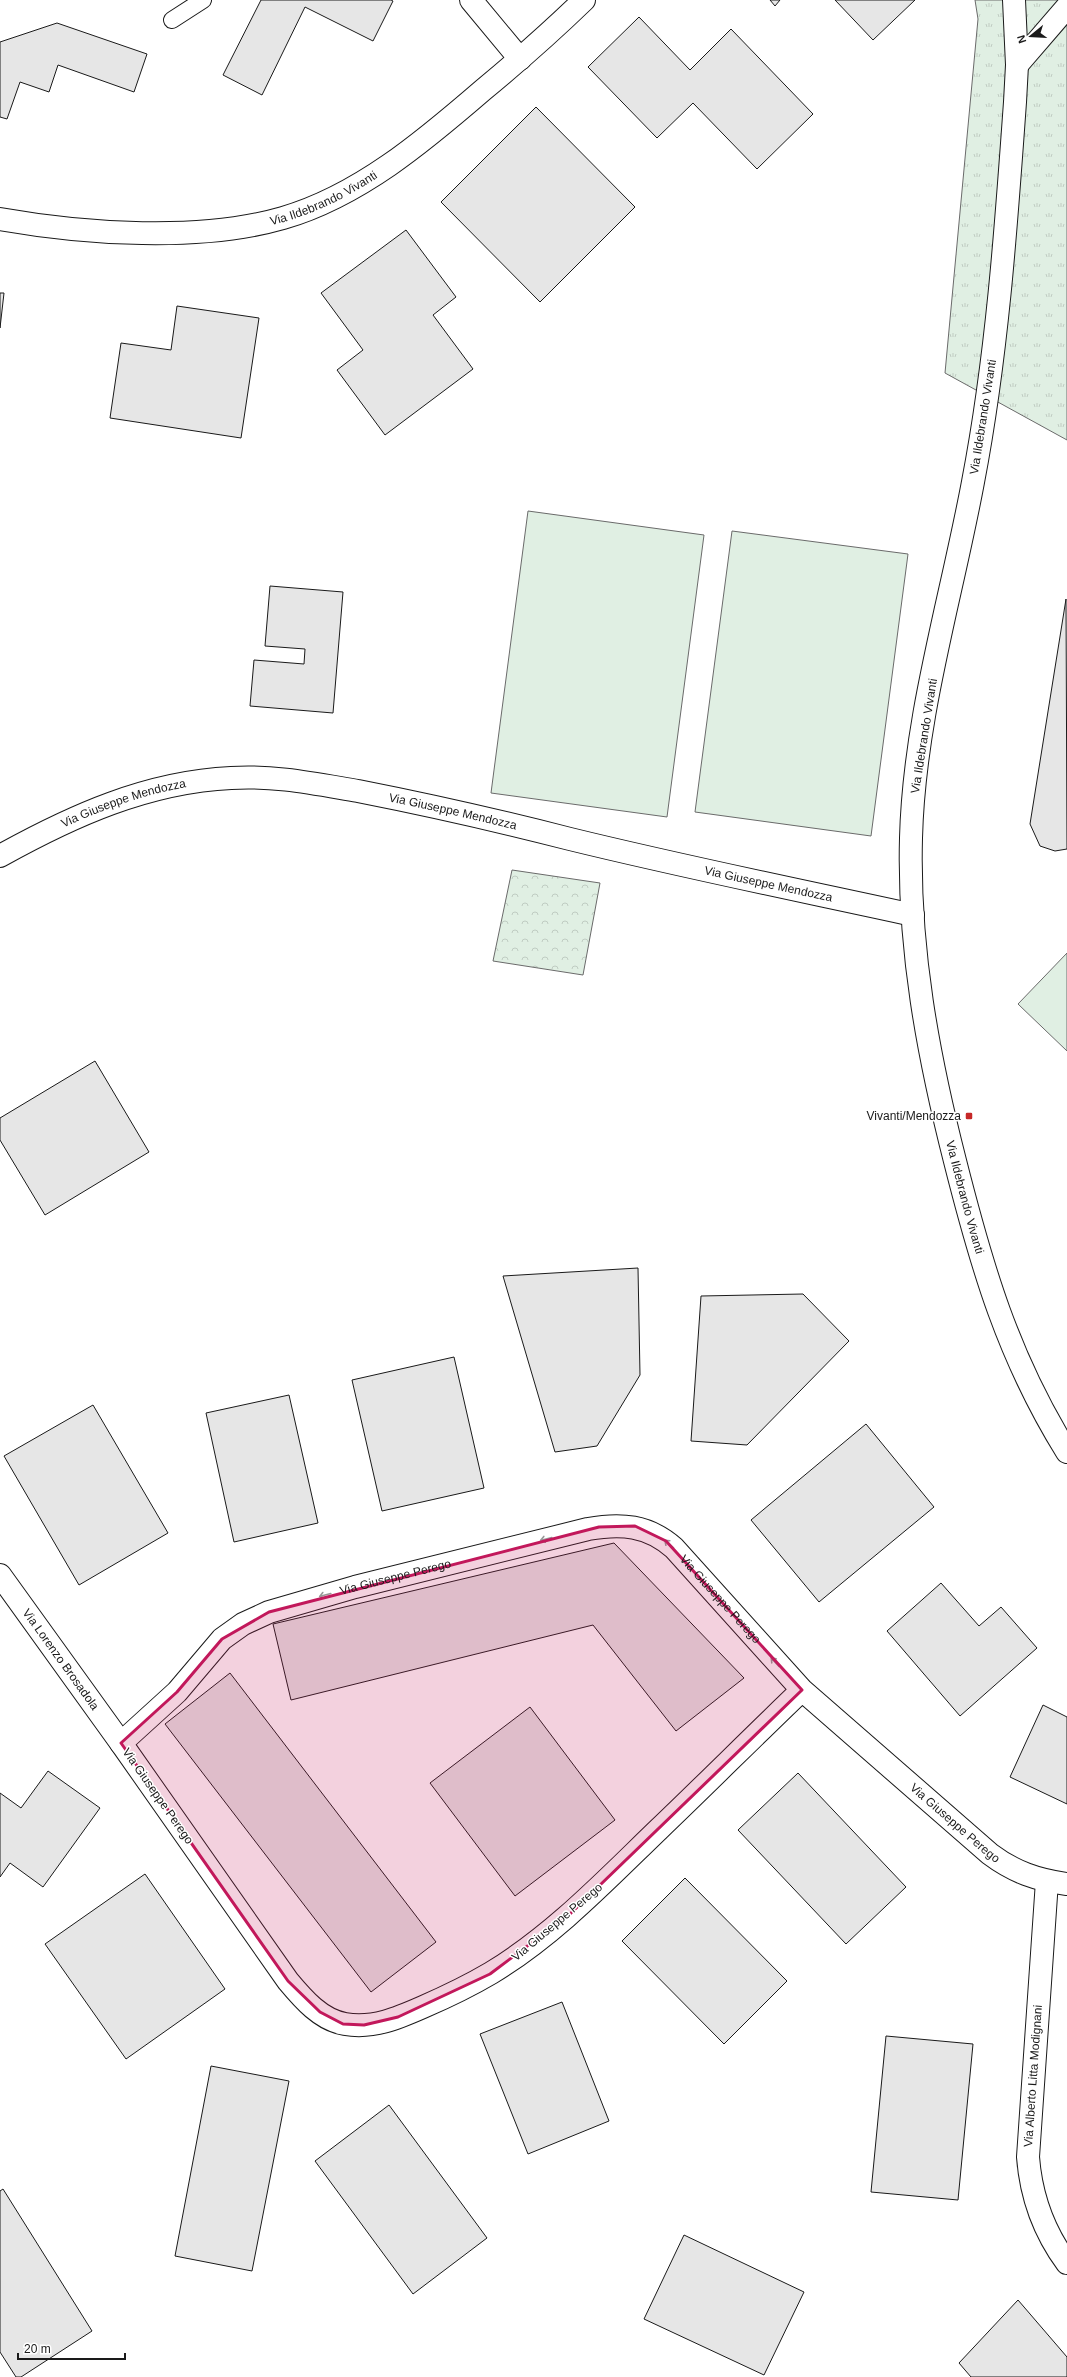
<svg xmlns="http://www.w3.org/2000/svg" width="1067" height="2377" viewBox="0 0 1067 2377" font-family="Helvetica,sans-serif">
  <defs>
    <pattern id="grass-tufts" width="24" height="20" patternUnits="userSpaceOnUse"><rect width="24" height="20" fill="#e0efe3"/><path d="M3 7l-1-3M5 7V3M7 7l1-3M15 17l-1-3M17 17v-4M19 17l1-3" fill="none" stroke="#c0ccc2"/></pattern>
    <pattern id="park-crowns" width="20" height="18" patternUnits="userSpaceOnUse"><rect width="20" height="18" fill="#e0efe3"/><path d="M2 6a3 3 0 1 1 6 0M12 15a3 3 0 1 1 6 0" fill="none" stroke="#c0ccc2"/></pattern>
  </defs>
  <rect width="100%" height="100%" fill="#fff"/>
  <path fill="url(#grass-tufts)" stroke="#6a6a6a" d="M 975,0 L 1067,0 L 1067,440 L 945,373 L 978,19 Z"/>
  <path fill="url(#park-crowns)" stroke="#6a6a6a" d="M 512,870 L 600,883 L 583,975 L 493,961 Z"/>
  <path fill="#e0efe3" stroke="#6a6a6a" d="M 528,511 L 704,535 L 667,817 L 491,793 Z
    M 732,531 L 908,554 L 871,836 L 695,812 Z
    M 1067,953 L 1067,1051 L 1018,1004 Z"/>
  <path fill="#e6e6e6" stroke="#1a1a1a" d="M 261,0 L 391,0 L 393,1 L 373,41 L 305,7 L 262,95 L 223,75 Z
    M 770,0 L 780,0 L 775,6 Z
    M 835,0 L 915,0 L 873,40 Z
    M 639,17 L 690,70 L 731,29 L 813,114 L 757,169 L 693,103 L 657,138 L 588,67 Z
    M 57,23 L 147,54 L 134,92 L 58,65 L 49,92 L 20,82 L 7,119 L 0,117 L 0,42 Z
    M 536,107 L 635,207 L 540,302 L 441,202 Z
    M 406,230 L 456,297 L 433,315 L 473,369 L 385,435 L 337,370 L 363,350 L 321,293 Z
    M 0,293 L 4,293 L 0,328 Z
    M 177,306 L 259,318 L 241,438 L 110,418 L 121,343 L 171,350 Z
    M 270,586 L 343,592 L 333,713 L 250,706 L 254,660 L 304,664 L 305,649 L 265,646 Z
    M 1066,599 L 1067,849 L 1055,851 L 1040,846 L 1030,824 Z
    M 95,1061 L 149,1152 L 45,1215 L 0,1140 L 0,1118 Z
    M 638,1268 L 640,1375 L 597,1446 L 555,1452 L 503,1276 Z
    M 803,1294 L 849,1341 L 747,1445 L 691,1441 L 701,1296 Z
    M 454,1357 L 484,1488 L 382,1511 L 352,1380 Z
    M 289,1395 L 318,1523 L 234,1542 L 206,1413 Z
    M 93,1405 L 168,1533 L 79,1585 L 4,1456 Z
    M 866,1424 L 934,1507 L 819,1602 L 751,1520 Z
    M 614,1543 L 744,1678 L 676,1731 L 593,1625 L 291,1700 L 273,1624 Z
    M 941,1583 L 979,1626 L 1001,1607 L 1037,1648 L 960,1716 L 887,1631 Z
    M 230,1673 L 436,1942 L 371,1992 L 165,1724 Z
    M 1043,1705 L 1067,1717 L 1067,1804 L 1010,1777 Z
    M 530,1707 L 615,1820 L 515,1896 L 430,1783 Z
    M 48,1771 L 100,1808 L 43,1887 L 10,1863 L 0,1877 L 0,1793 L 21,1808 Z
    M 798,1773 L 906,1887 L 846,1944 L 738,1830 Z
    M 145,1874 L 225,1989 L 126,2059 L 45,1944 Z
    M 685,1878 L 787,1981 L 724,2044 L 622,1941 Z
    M 562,2002 L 609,2121 L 528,2154 L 480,2034 Z
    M 886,2036 L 973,2044 L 958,2200 L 871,2192 Z
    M 211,2066 L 289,2081 L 252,2271 L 175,2256 Z
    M 389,2105 L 487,2238 L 413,2294 L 315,2161 Z
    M 3,2189 L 92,2331 L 21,2377 L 16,2377 L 0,2352 L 0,2191 Z
    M 684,2235 L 804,2292 L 764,2375 L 644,2319 Z
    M 1018,2300 L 1067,2357 L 1067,2377 L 971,2377 L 959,2363 Z"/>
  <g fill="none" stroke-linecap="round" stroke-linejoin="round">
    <defs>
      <path id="service" d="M 172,20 L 203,0"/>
      <g id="minor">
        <path d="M 471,0 L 520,59"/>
        <path id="s1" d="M 1014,0 L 1017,65 L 1015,102 C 1006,229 997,357 973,482 C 951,600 914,718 911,838 C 908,948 928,1055 955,1161 C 982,1268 1008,1357 1067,1452"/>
        <path d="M 1017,65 L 1067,7"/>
        <path id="s2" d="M 0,219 C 85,234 200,242 283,218 C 359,196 424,141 483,90 C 518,61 552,31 584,0"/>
        <path id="s3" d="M 0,856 C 72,816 147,782 231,778 C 274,775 316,784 358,791 C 429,805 500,821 570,839 C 684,867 798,890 913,915"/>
        <path id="s4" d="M 0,1575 L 121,1743"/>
        <path id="s5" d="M 802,1690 C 754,1736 707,1783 659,1829 C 606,1880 554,1935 491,1973 C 469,1986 446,1997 423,2007 C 398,2018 373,2029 345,2024 C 321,2020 303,1999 288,1981 L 121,1743 L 177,1692 L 222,1639 L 243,1624 L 269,1612 L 355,1587 L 588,1529 C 621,1523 648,1525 674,1548 L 802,1690 L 990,1854 C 1014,1872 1037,1880 1067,1884"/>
        <path d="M 1047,1881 L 1028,2157 C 1031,2196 1044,2232 1067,2263"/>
      </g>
    </defs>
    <use href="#service" stroke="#1a1a1a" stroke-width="18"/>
    <use href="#minor" stroke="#1a1a1a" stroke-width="24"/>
    <use href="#service" stroke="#fff" stroke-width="16"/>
    <use href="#minor" stroke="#fff" stroke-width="22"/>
  </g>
  <defs><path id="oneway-shaft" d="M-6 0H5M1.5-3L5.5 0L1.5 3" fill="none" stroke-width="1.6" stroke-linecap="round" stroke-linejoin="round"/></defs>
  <g stroke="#989898">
    <use href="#oneway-shaft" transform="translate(546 1539) rotate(166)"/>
    <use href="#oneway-shaft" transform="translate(669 1544) rotate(-139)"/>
    <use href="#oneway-shaft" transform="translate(325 1595) rotate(165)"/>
    <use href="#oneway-shaft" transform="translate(775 1662) rotate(-133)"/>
  </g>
  <path fill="#c2185b" fill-opacity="0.2" stroke="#c2185b" stroke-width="3" stroke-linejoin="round" d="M 635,1526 L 666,1541 L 802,1690 L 570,1914 L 490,1974 L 398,2017 L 364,2025 L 343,2024 L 320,2012 L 288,1981 L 121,1743 L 177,1692 L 222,1639 L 269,1612 L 599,1527 Z"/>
  <rect fill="#c62828" stroke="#fff" stroke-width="1.5" x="965" y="1112" width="8" height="8" rx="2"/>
  <g text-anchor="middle" stroke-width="3" stroke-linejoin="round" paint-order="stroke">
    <g font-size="12" fill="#1a1a1a" stroke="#fff">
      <text dy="4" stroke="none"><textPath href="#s2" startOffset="330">Via Ildebrando Vivanti</textPath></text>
      <text transform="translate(983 417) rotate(-81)" y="4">Via Ildebrando Vivanti</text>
      <text transform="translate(924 736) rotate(-81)" y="4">Via Ildebrando Vivanti</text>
      <text dy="4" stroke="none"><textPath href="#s3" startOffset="135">Via Giuseppe Mendozza</textPath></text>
      <text dy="4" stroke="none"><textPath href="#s3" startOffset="471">Via Giuseppe Mendozza</textPath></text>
      <text dy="4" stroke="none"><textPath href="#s3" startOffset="795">Via Giuseppe Mendozza</textPath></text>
      <text dy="4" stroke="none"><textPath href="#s1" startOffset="1211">Via Ildebrando Vivanti</textPath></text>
      <text dy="4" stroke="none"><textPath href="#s5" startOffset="1273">Via Giuseppe Perego</textPath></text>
      <text dy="4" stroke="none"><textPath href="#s5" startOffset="1632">Via Giuseppe Perego</textPath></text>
      <text dy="4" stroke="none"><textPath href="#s4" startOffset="104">Via Lorenzo Brosadola</textPath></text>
      <text transform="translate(158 1796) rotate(55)" y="4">Via Giuseppe Perego</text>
      <text dy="4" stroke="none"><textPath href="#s5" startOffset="1957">Via Giuseppe Perego</textPath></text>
      <text transform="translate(557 1922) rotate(-40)" y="4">Via Giuseppe Perego</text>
      <text transform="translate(1033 2076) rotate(-86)" y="4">Via Alberto Litta Modignani</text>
    </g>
    <g font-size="12" fill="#1a1a1a" stroke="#fff" text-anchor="end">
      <text x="961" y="1120">Vivanti/Mendozza</text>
    </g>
  </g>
  <g transform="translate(1031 36) rotate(252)" stroke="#ffffff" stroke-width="3" paint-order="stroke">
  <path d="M0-3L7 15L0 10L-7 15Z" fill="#1a1a1a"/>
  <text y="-6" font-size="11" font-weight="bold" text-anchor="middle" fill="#1a1a1a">N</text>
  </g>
  <path d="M18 2353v6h107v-6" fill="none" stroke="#1a1a1a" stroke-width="2"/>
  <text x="24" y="2353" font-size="12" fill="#1a1a1a" stroke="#ffffff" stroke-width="3" paint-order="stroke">20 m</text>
</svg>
